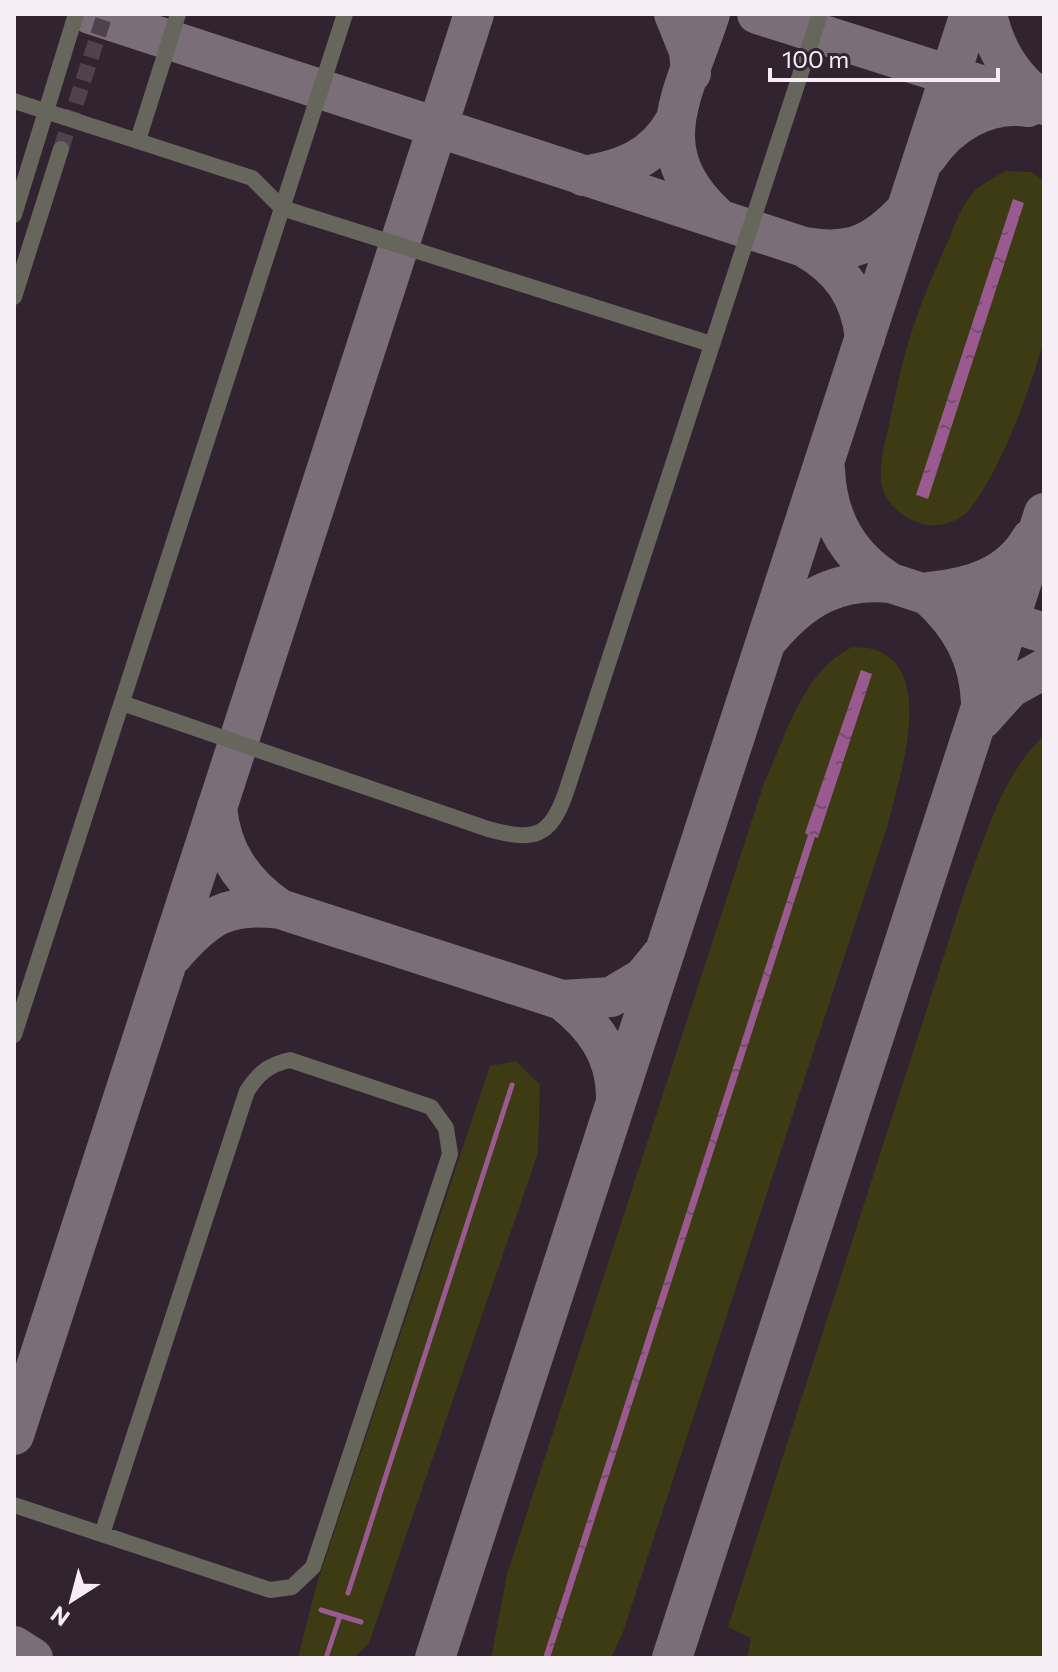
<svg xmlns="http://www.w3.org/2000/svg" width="1058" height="1672" viewBox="0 0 1058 1672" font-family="Commissioner,sans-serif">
  <defs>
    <pattern id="water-ripples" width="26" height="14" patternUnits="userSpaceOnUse" patternTransform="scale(2)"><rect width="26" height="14" fill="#9a5a90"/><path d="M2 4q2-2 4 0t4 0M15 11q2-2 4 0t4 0" fill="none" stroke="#72506d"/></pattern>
  </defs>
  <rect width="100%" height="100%" fill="#31232f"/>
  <path fill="#3c3b14" d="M 1006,171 L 1031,172 L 1044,181 L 1044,338 C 1035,379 995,486 965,514 C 952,525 929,529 914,521 C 900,515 886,502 882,487 C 878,465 885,442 890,421 C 903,353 916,311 945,248 C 952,233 958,213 968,199 C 978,185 991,179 1006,171 Z
    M 852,647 C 859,648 869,647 876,650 C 936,672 899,776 889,821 L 623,1632 L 611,1658 L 491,1658 L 507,1574 L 764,783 C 786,736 802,672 852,647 Z
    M 1044,735 L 1044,1658 L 747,1658 L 751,1638 L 728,1627 L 966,887 C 987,833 1001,777 1044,735 Z
    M 516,1061 L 540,1085 L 538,1153 L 369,1643 L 354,1658 L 298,1658 L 317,1583 L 490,1066 Z"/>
  <path fill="url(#water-ripples)" d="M 1013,199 L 1024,203 L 928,499 L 916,495 Z
    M 861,670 L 872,674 L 818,838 L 815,837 L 550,1658 L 543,1658 L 808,835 L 805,833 Z"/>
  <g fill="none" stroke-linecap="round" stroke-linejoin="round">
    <path stroke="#9a5a90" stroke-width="5" d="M 348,1593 L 512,1085
      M 321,1610 L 361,1622
      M 326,1658 L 340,1616"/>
    <path stroke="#7a6e78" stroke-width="40" d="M 90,14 L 804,247 C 851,255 874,244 906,210
      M 674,14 L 689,51 L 691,73
      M 710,14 C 684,95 643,149 717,217
      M 757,14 L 1044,105
      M 987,14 C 995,51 1013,80 1044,101
      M 927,157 C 949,124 987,101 1028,107
      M 583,176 C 624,169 654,158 675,121
      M 804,247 C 841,268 860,295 865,338
      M 825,469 C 827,519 848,557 891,583 L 1044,633
      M 929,592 C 970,588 1009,577 1031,539
      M 928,595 C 961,625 979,657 981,702
      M 770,637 C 804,597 838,578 891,583
      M 982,719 L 1010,688 L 1044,669
      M 217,807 C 221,852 243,884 280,909
      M 173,955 C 207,916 228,902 280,909 L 562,1000 L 611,997 L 643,978 L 661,956
      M 562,1000 C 594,1025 616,1054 616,1097
      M 14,1435 L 474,14
      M 14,1646 L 33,1658
      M 435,1658 L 970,14
      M 672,1658 L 1044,513"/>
    <path stroke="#4f414d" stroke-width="16" stroke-dasharray="16 8" stroke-linecap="butt" d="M 61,149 L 105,14"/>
    <path stroke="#66665d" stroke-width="16" d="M 14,101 L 252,178 L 282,208 L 711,344
      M 138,140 L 178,14
      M 14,215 L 76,14
      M 14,297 L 61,149
      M 122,703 L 488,829 C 533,841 550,839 566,792 L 820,14
      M 14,1035 L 345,14
      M 14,1505 L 270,1590 L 292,1587 L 313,1567 L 450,1154 L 446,1128 L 431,1107 L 290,1060 C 268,1065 259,1073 247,1091 L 102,1534"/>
  </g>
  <rect width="1058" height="1672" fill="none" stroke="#f7edf5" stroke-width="32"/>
  <g transform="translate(72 1600) rotate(216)" stroke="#31232f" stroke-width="6" paint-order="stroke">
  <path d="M0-6L14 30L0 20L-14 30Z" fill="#f7edf5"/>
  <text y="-12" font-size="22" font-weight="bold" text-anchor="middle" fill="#f7edf5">N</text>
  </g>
  <path d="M770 68v12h228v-12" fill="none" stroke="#f7edf5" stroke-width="4"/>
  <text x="782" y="68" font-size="24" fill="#f7edf5" stroke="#31232f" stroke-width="6" paint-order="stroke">100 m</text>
</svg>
